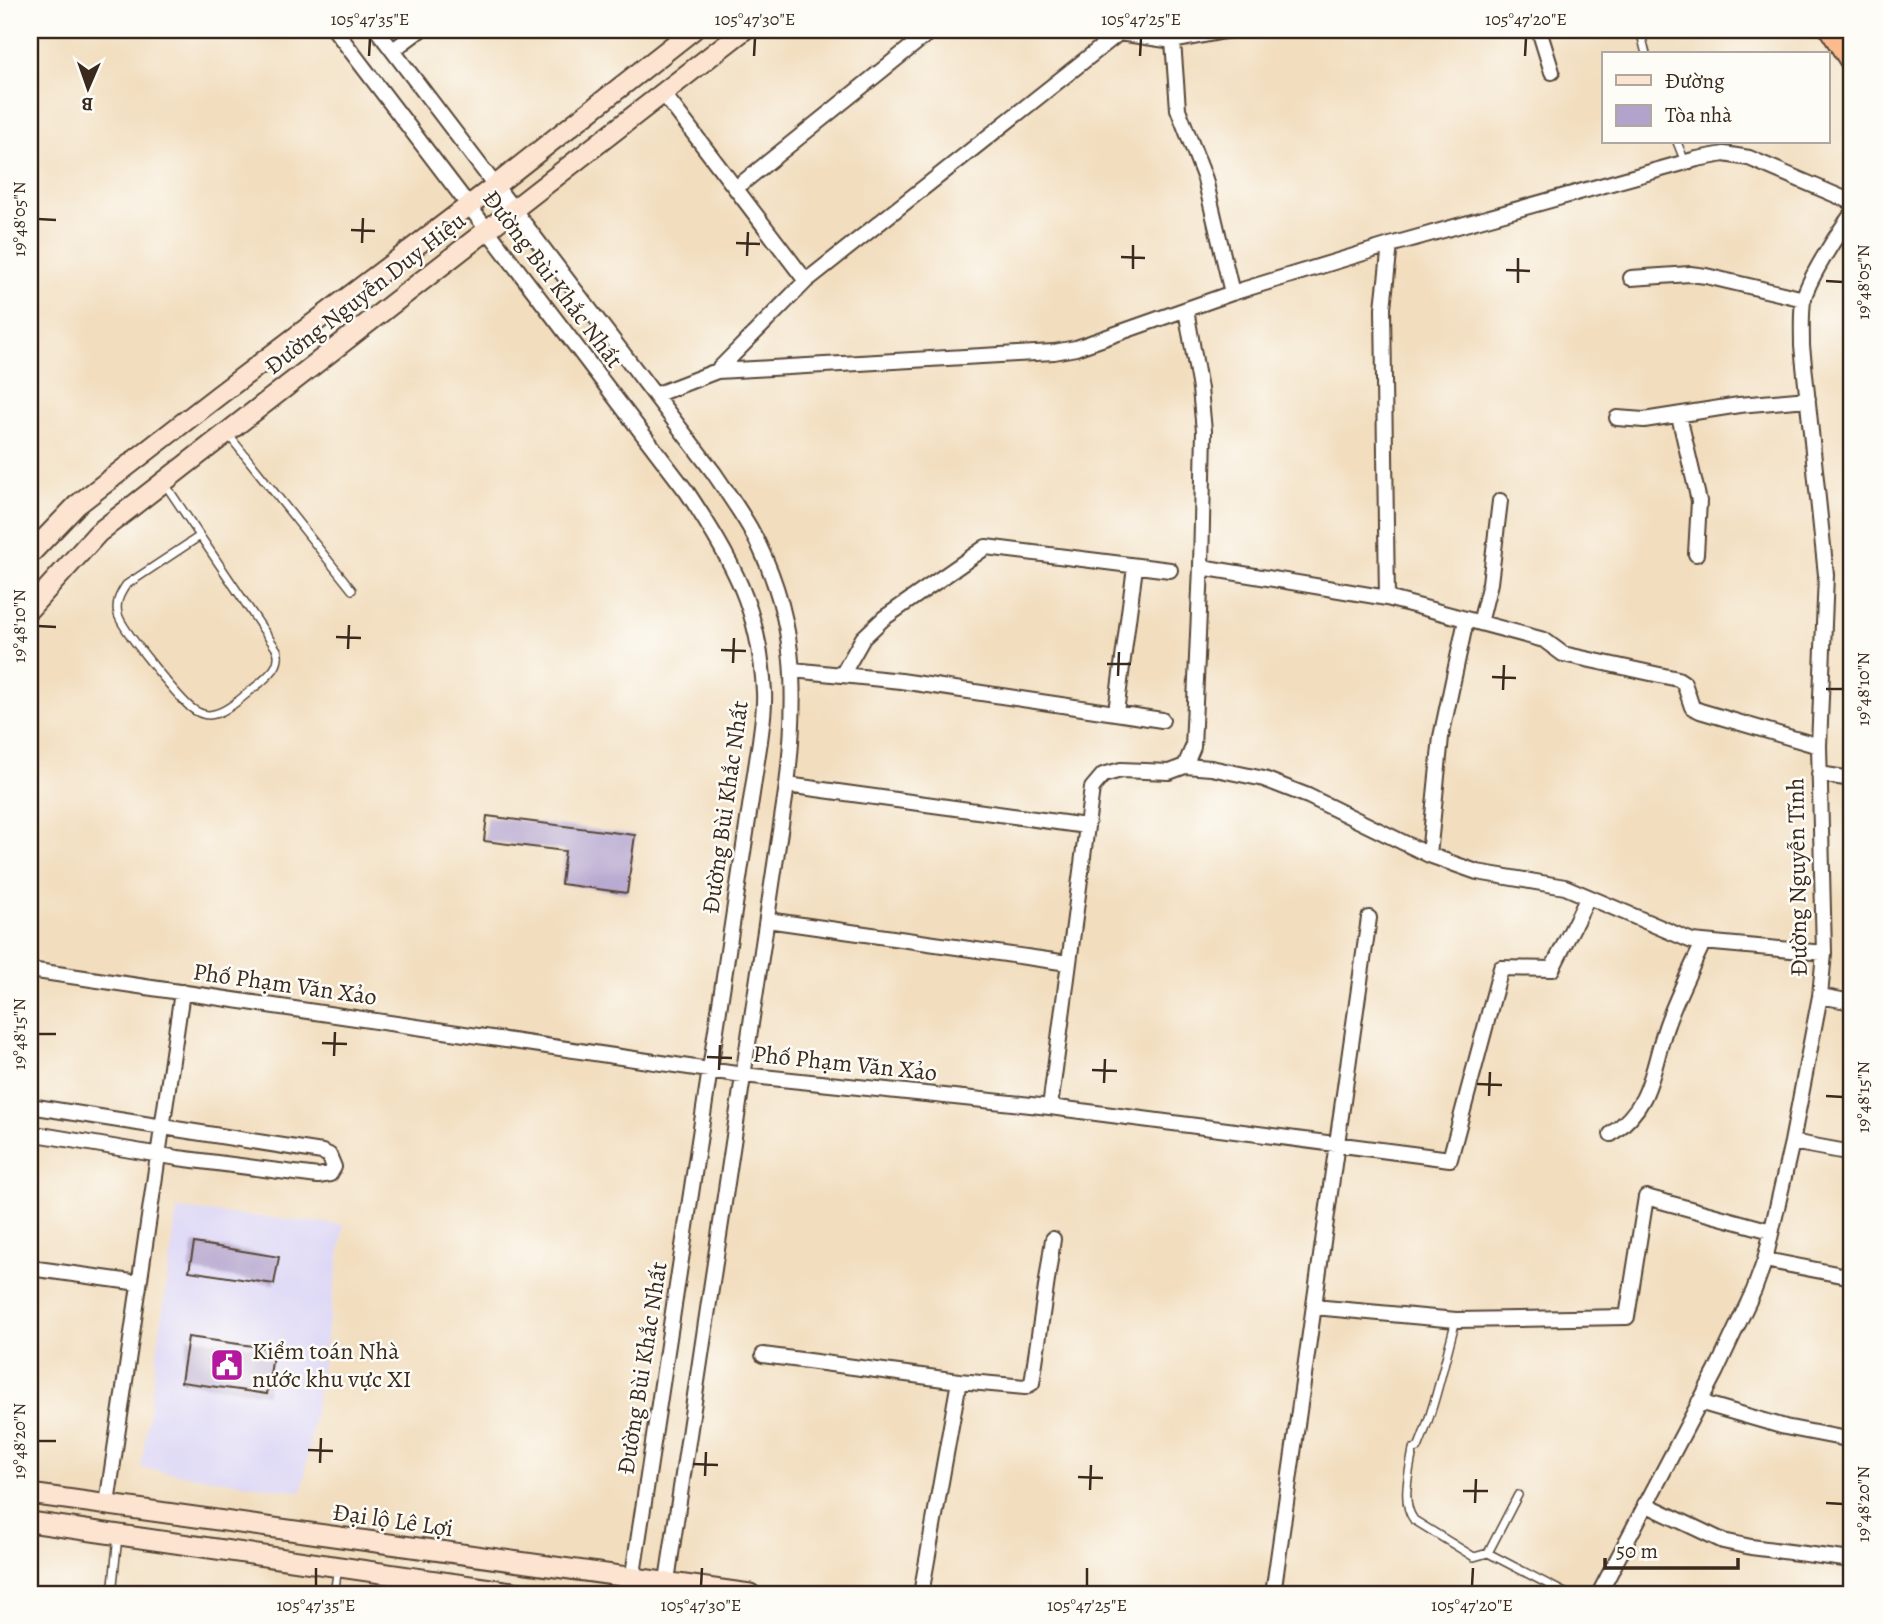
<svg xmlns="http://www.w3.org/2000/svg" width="1882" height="1624" viewBox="0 0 1882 1624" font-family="Alegreya,serif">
  <rect width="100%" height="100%" fill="#fdfcf7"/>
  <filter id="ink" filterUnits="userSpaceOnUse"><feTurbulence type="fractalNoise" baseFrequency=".0143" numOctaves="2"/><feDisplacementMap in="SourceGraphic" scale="14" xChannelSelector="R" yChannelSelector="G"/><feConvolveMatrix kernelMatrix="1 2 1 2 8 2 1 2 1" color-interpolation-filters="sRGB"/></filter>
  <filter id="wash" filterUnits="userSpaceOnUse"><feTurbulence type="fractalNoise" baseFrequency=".00686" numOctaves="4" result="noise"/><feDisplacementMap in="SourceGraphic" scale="28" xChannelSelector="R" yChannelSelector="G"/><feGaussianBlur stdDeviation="1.57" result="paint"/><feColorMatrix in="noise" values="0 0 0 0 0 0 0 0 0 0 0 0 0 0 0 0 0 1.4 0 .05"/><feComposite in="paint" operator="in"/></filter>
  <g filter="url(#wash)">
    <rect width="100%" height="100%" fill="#f2debf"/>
    <path fill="#dcd6f6" d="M 177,1209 L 344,1225 L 302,1492 L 141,1468 Z"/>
    <g id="blocks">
      <path fill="#b2a3cd" d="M 487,816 L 635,835 L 627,893 L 561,884 L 565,851 L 484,841 Z
        M 194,1243 L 279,1257 L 274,1284 L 189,1271 Z
        M 188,1337 L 274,1349 L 267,1394 L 181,1382 Z"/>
    </g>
  </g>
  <g filter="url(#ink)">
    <use href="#blocks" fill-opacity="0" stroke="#564536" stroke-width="2"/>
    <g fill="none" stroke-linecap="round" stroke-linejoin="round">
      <defs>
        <path id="lane" d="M 1640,30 L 1646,54
          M 1677,142 L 1685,162
          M 227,433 L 352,590
          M 165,484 L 277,650 C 282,665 270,674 259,684 C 245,694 227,714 209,715 C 203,715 195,711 190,707 C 177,695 121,629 118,614 C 115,603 120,594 126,585 L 200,536
          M 1456,1320 C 1444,1363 1435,1407 1418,1448 L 1413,1449 C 1410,1470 1400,1502 1414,1520 L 1474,1557 L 1488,1553 L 1567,1594
          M 1488,1553 L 1518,1495
          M 112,1594 L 118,1536
          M 334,1594 L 338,1567"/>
        <path id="street" d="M 335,30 L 687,492 C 732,560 760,609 764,692 C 765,708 762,725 760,741 L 630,1594
          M 377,30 L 714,473 C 726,491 739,509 750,528 C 797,613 798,691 787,785 L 665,1594
          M 1117,30 L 1119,33 L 1173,41 L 1230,30
          M 1539,30 L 1552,72
          M 1173,41 L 1178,109 L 1205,179 L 1232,293
          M 393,50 L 420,30
          M 663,93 L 806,281
          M 736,188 L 932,30
          M 1631,278 L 1690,274 L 1706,276 L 1804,299
          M 717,371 L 806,281 L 1119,33
          M 655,395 L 717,371 L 1054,352 L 1076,348 L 1232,293 L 1390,245 L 1697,159 L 1724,154 L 1749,158 L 1852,202
          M 1679,416 L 1699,501 L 1696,554
          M 1617,418 L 1644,420 L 1739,405 L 1808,399
          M 1201,567 L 1387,598 L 1544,640 L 1563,654 L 1678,679 L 1684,683 L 1692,707 L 1700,711 L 1819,746
          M 1387,598 L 1383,308 L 1390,245
          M 1480,623 L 1490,583 L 1500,501
          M 793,670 L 901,681 L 1162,720
          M 842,675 L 863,638 L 884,618 L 986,547 L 1170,570
          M 1116,712 L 1135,567
          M 1185,766 L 1211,768 L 1264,779 L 1308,796 L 1429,855 L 1477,872 L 1565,887 L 1692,941 L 1824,953
          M 1819,774 L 1852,779
          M 787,785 L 1086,826
          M 1429,855 L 1441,737 L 1466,620
          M 767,920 L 1068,963
          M 30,970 L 743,1075 L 1050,1107 L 1450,1159 L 1501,968 L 1552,969 L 1588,897
          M 1820,996 L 1852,1002
          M 30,1106 L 322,1152 L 329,1155 L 334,1167 L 330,1174 L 318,1176 L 178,1158 L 30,1133
          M 1050,1107 L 1092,788 L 1103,775 L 1121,770 L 1169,772 L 1185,766 L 1193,747 L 1201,567 L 1204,431 L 1200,389 L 1186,310
          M 1611,1134 C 1653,1105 1651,1071 1666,1027 C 1676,998 1690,971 1703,943
          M 1792,1142 L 1852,1153
          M 1765,1260 L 1852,1277
          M 30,1268 L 139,1283
          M 1314,1307 L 1456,1320 L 1627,1317 L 1646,1197 L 1771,1231
          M 763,1355 L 959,1381 L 921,1594
          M 959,1381 L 1025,1387 L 1032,1383 L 1053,1239
          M 1699,1402 L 1785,1427 L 1852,1440
          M 107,1504 L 182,992
          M 1645,1504 L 1723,1541 L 1751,1547 L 1852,1560
          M 1273,1594 L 1369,918
          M 1599,1594 L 1716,1371 L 1754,1290 L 1765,1260 L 1792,1142 L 1820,996 L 1824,953 L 1819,746 L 1826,575 L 1802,346 C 1802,331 1801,316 1803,301 C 1807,281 1839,231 1852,214"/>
        <path id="secondary" d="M 30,554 L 77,505 L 219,395 L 496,185 L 693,30
          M 30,608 L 98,533 L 744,30
          M 30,1494 L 750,1594
          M 30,1522 L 526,1594"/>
        <path id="highway" d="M 1834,30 L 1852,58"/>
      </defs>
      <use href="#lane" stroke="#564536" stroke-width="10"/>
      <use href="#street" stroke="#564536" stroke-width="18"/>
      <use href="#secondary" stroke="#564536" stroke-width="23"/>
      <use href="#highway" stroke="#564536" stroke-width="30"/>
      <use href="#lane" stroke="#fff" stroke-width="7"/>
      <use href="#street" stroke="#fff" stroke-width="14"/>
      <use href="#secondary" stroke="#fde4d1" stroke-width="19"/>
      <use href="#highway" stroke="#fbbb8d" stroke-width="26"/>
    </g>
  </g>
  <path fill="none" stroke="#3b2a1e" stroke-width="2.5" d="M 369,56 L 370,38M 754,56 L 755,38M 1140,56 L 1141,38M 1525,56 L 1526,38M 38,219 L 56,220M 351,230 L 375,231M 362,243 L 363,218M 736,243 L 760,244M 747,256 L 748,232M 1121,257 L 1145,258M 1133,269 L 1133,245M 1506,270 L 1530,271M 1826,281 L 1843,282M 1518,283 L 1518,258M 38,626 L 56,627M 336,637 L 361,638M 348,649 L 349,625M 721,650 L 746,651M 733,663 L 734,638M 1107,664 L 1131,664M 1118,676 L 1119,652M 1492,677 L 1516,678M 1826,689 L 1843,689M 1503,690 L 1504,665M 38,1034 L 56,1034M 322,1043 L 347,1044M 334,1056 L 335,1032M 707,1057 L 732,1058M 719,1070 L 720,1045M 1092,1070 L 1117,1071M 1104,1083 L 1105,1059M 1477,1084 L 1502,1085M 1489,1096 L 1490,1072M 1826,1096 L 1843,1097M 38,1441 L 56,1441M 308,1450 L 333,1451M 320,1463 L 321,1438M 693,1464 L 718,1465M 705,1476 L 706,1452M 1078,1477 L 1103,1478M 1090,1490 L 1091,1465M 1463,1491 L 1488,1491M 1475,1503 L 1476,1479M 1826,1503 L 1843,1504M 316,1586 L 316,1568M 701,1586 L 702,1568M 1087,1586 L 1087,1568M 1472,1586 L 1473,1568"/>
  <defs>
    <symbol id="civic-square" viewBox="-11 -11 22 22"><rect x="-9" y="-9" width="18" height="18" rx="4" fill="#b5179e" stroke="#fdfcf7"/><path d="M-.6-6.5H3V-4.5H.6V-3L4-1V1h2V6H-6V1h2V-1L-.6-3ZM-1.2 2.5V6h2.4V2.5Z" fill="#fff"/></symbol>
  </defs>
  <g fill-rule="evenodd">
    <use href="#civic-square" x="208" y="1346" width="38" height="38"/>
  </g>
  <g text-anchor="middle" stroke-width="5" stroke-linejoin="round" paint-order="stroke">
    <g font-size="24" fill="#3b2a1e" stroke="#fdfcf7">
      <text transform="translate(553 279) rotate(53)" y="8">Đường Bùi Khắc Nhất</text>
      <text transform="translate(365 293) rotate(-38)" y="8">Đường Nguyễn Duy Hiệu</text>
      <text transform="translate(725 807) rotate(-82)" y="8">Đường Bùi Khắc Nhất</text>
      <text transform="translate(1797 877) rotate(-91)" y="8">Đường Nguyễn Tĩnh</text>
      <text transform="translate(285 984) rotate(8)" y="8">Phố Phạm Văn Xảo</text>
      <text transform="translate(845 1063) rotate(6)" y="8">Phố Phạm Văn Xảo</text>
      <text transform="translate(642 1368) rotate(-81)" y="8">Đường Bùi Khắc Nhất</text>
      <text transform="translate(393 1520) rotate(8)" y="8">Đại lộ Lê Lợi</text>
    </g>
    <g font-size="24" fill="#3b2a1e" stroke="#fdfcf7" text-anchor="start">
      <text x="252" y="1359">Kiểm toán Nhà<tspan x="252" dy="28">nước khu vực XI</tspan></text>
    </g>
  </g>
  <rect width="1882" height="1624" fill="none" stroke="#fdfcf7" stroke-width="77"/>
  <rect x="1602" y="52" width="228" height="91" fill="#fdfcf7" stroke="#afa8a0" stroke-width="2"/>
  <rect x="1616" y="75" width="35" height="10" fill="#fde4d1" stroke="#afa8a0" stroke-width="2"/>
  <text x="1665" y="88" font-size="21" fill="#3b2a1e">Đường</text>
  <rect x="1616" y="105" width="35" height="21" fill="#b2a3cd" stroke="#afa8a0" stroke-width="2"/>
  <text x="1665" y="122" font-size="21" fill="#3b2a1e">Tòa nhà</text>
  <g transform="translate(88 88) rotate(182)" stroke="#fdfcf7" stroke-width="5" paint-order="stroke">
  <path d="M0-5L12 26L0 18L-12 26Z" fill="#3b2a1e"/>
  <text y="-10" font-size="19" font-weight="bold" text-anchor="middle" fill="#3b2a1e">B</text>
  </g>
  <path d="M1605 1558v10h133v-10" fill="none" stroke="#3b2a1e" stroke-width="3.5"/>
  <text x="1616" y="1558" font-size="21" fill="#3b2a1e" stroke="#fdfcf7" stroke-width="5" paint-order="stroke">50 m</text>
  <rect x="38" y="38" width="1805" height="1548" fill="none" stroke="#3b2a1e" stroke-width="2.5"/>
  <g font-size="18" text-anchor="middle" fill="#3b2a1e">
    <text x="370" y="25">105°47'35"E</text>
    <text x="755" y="25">105°47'30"E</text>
    <text x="1141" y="25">105°47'25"E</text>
    <text x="1526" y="25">105°47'20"E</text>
    <text transform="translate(19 219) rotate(-90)" y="6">19°48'05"N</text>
    <text transform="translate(1863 282) rotate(-90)" y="6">19°48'05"N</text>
    <text transform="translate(19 626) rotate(-90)" y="6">19°48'10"N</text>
    <text transform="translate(1863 689) rotate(-90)" y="6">19°48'10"N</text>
    <text transform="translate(19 1034) rotate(-90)" y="6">19°48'15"N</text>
    <text transform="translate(1863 1097) rotate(-90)" y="6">19°48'15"N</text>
    <text transform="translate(19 1441) rotate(-90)" y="6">19°48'20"N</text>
    <text transform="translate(1863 1504) rotate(-90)" y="6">19°48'20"N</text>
    <text x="316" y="1611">105°47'35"E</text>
    <text x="701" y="1611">105°47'30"E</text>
    <text x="1087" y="1611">105°47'25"E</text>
    <text x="1472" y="1611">105°47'20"E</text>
  </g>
</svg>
